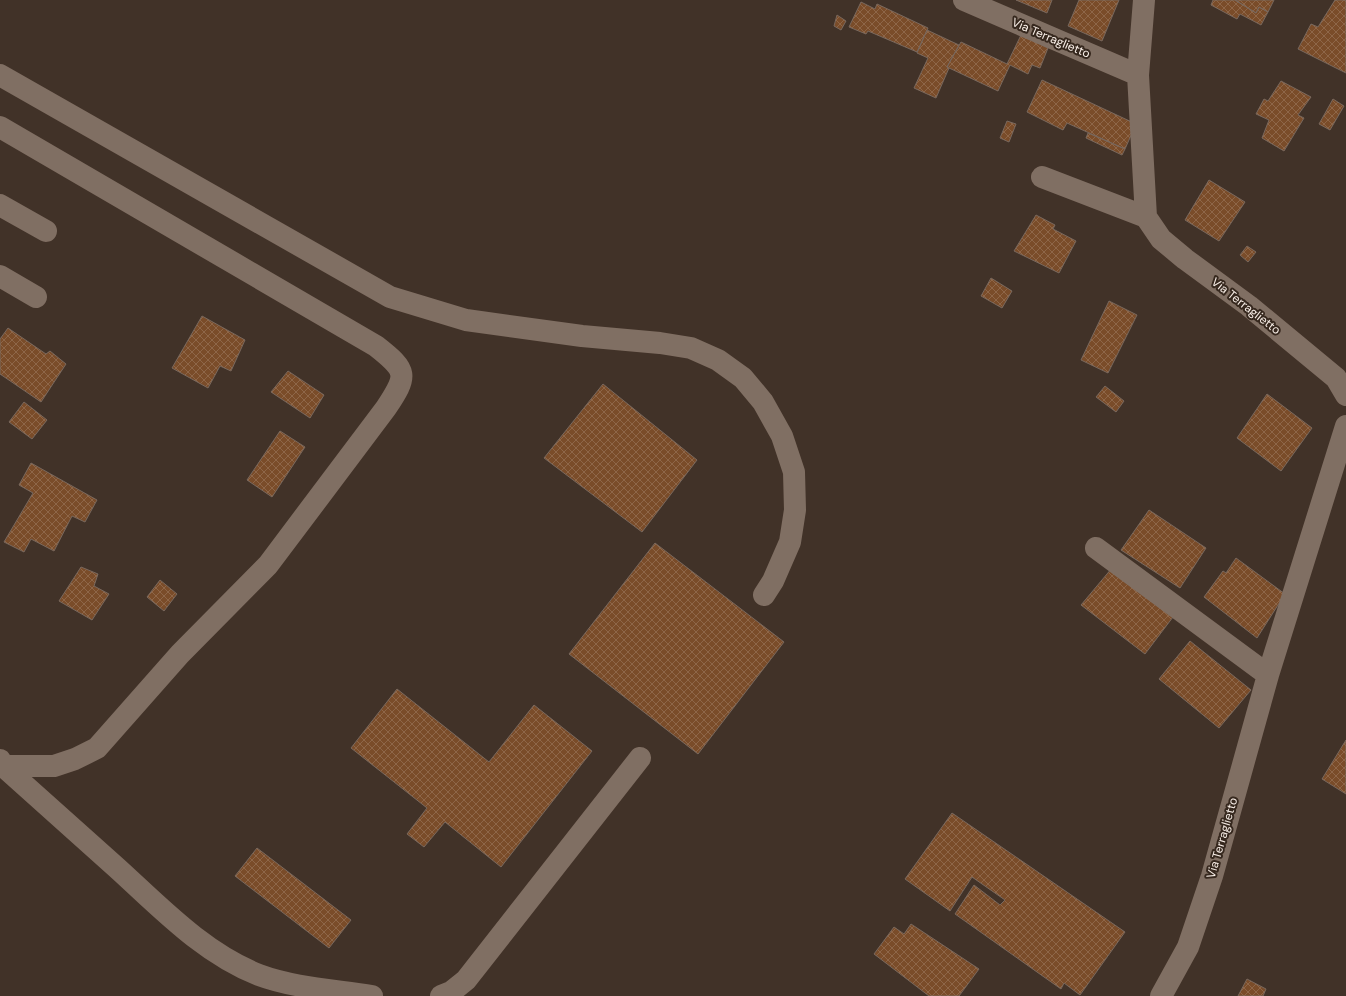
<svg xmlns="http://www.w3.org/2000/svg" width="1346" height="996" viewBox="0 0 1346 996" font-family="'DM Sans',sans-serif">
  <defs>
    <pattern id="building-cross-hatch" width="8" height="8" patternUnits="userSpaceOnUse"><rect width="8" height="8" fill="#7a4c29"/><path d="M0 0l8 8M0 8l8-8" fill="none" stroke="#8e6648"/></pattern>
  </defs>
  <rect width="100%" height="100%" fill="#413228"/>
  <path fill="url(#building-cross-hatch)" stroke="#79685d" d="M 1016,0 L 1052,0 L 1047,13 Z
    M 1079,0 L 1119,0 L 1102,41 L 1068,26 Z
    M 1213,0 L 1235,0 L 1256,13 L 1259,7 L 1268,12 L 1261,25 L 1240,14 L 1237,19 L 1211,5 Z
    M 1235,0 L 1274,0 L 1268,12 L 1259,7 L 1256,13 Z
    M 1335,0 L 1346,0 L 1346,73 L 1298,49 L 1311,24 L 1318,27 Z
    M 861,2 L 875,9 L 877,4 L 928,28 L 917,52 L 868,31 L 866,34 L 849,27 Z
    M 837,15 L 846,21 L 841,30 L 834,26 Z
    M 927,30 L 959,45 L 947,67 L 949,68 L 936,98 L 914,88 L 928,58 L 917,53 Z
    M 1021,35 L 1048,48 L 1040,68 L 1032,65 L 1028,74 L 1010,65 L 998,91 L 947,67 L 961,42 L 1007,64 Z
    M 1042,80 L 1136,124 L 1125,149 L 1067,123 L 1063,130 L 1027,112 Z
    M 1281,81 L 1311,97 L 1298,115 L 1304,118 L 1284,151 L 1262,138 L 1269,120 L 1256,114 L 1264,99 L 1268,101 Z
    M 1333,99 L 1344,106 L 1330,130 L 1319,124 Z
    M 1007,121 L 1016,124 L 1009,142 L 1000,138 Z
    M 1088,133 L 1125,149 L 1122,155 L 1086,138 Z
    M 1209,180 L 1245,202 L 1219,241 L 1185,220 Z
    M 1036,215 L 1055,225 L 1053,229 L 1076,241 L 1059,273 L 1014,251 Z
    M 1247,246 L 1256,252 L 1248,262 L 1240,255 Z
    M 991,278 L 1012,291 L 1002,308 L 981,296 Z
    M 1109,301 L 1137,315 L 1108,373 L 1081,360 Z
    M 202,316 L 245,340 L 231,371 L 220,366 L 208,388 L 172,368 Z
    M 8,328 L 46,354 L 50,351 L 66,364 L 41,402 L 0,374 L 0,339 Z
    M 288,371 L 324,395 L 310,418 L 271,392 Z
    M 603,384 L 697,460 L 642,532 L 544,458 Z
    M 1105,386 L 1124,401 L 1116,412 L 1096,397 Z
    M 1267,394 L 1312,428 L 1281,471 L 1237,438 Z
    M 24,402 L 47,420 L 32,439 L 9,422 Z
    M 280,431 L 305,447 L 272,497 L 247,480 Z
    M 31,463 L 97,500 L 85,522 L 72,516 L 54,551 L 31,539 L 24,552 L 4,542 L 33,493 L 19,485 Z
    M 1149,510 L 1206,548 L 1180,588 L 1121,550 Z
    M 655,543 L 784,642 L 698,754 L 569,654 Z
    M 1236,558 L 1285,594 L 1257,638 L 1204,597 L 1223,571 L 1226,573 Z
    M 81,567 L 98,574 L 94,586 L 109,594 L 92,620 L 59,601 Z
    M 1112,568 L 1173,617 L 1145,654 L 1081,605 Z
    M 160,580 L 177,594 L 164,611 L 147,597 Z
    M 1190,641 L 1251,690 L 1219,728 L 1159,679 Z
    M 397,689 L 489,762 L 534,705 L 592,751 L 501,867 L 445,822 L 424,847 L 407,834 L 427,808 L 351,748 Z
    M 1346,740 L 1346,794 L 1322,779 Z
    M 952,813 L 1125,932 L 1080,995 L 1064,983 L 1061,989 L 955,914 L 974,885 L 1000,905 L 1005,900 L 972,877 L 950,911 L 905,879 Z
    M 257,848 L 351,920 L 329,948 L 235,876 Z
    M 911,924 L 979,969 L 959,996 L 929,996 L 874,954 L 894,927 L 904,934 Z
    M 1247,979 L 1266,989 L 1263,996 L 1238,996 Z"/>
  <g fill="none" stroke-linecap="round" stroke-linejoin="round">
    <path stroke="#806f63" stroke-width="22" d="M 964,0 L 1138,75
      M 1144,0 L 1138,75 L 1146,217 L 1161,239 L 1185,259 L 1249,306 L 1336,378 L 1346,395
      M 0,75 L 390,297 L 466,320 L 582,336 L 660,343 L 691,348 L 718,360 L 743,378 L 763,402 L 782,436 L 794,472 L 795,510 L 790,542 L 773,581 L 764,595
      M 0,127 L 376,346 C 408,371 408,375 386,408 L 268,565 L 180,654 L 97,748 L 75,759 L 54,766 L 3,766
      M 1042,177 L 1146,217
      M 0,205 L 46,231
      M 0,276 L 36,297
      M 1096,548 L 1268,675
      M 0,760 L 3,766 C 41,800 79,834 117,868 C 160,907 203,953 259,975 C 294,988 335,990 372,996
      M 441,996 L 451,992 L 466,980 L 640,758
      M 1161,996 L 1188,947 L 1212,876 L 1268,675 L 1346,426"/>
  </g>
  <g text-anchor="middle" stroke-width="4" stroke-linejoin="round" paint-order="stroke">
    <g font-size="12" fill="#f9efe8" stroke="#36281e">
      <text transform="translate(1051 38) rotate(23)" y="4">Via Terraglietto</text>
      <text transform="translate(1246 306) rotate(38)" y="4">Via Terraglietto</text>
      <text transform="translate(1222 838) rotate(-74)" y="4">Via Terraglietto</text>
    </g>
  </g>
</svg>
